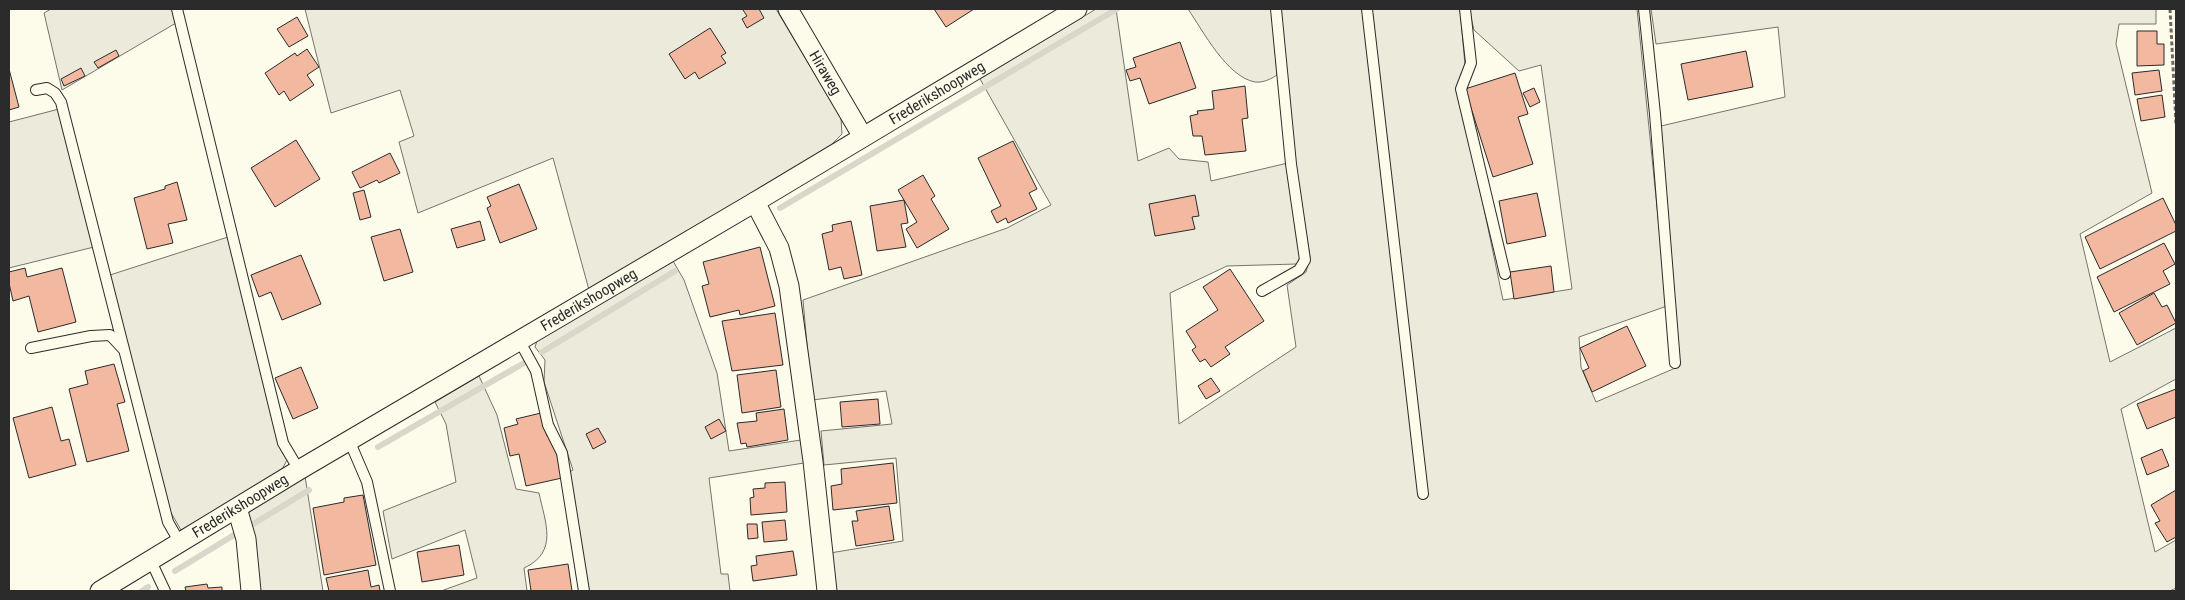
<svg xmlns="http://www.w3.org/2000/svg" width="2185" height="600" viewBox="0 0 2185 600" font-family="'Roboto Condensed',sans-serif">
  <rect width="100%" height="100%" fill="#fdfbea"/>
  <path fill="#ecebdb" stroke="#74746e" d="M 51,9 L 172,9 L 176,23 L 62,90 L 44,13 Z
    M 305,9 L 776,9 L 841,118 L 842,134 L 829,147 L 589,290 L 553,158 L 418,213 L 399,142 L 414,136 L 400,90 L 331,113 Z
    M 1096,9 L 1116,9 L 1138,161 L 1169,148 L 1179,159 L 1208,162 L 1211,181 L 1288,163 L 1301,254 L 1297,264 L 1227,266 L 1170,293 L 1179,424 L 1296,347 L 1287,285 L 1306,272 L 1310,257 L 1295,164 L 1280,9 L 1460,9 L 1465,65 L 1459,89 L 1503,300 L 1572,289 L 1541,65 L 1519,71 L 1474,30 L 1469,9 L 1637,9 L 1667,306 L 1579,337 L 1581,367 L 1596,402 L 1680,366 L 1661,126 L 1785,97 L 1778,27 L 1656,44 L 1651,9 L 2156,9 L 2156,24 L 2119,24 L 2116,44 L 2152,193 L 2080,234 L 2110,362 L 2176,328 L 2176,379 L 2121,409 L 2155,552 L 2176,540 L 2176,588 L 2170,591 L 833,591 L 830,553 L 903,541 L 896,458 L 824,465 L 821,431 L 892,424 L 886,391 L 812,400 L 803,300 L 1007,228 L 1051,205 L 980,79 Z
    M 1188,9 L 1272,9 L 1277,75 C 1271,79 1263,83 1255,82 C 1227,77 1203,31 1188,9 Z
    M 59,109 L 94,247 L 9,268 L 9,122 Z
    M 228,237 L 281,450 L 287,460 L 280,473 L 181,530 L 170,511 L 110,275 Z
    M 673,261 L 684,280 L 717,373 L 729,451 L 801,440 L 804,463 L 709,478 L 721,574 L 728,574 L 730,591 L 588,591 L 568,473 L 573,470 L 544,382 L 545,360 L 535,347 L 537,341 Z
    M 479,376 L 497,415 L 516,489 L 539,493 C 545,522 559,552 524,568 L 527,591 L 441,591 L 477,578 L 465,530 L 392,559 L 383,511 L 456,482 L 446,424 L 435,402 Z
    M 305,476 L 323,591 L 255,591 L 246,514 Z"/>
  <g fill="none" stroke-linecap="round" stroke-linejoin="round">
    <path stroke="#d8d7c9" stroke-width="6" d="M 780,208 L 1117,9
      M 542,352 L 675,271
      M 378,447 L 524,363
      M 250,526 L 309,490
      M 175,571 L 234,535
      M 142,591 L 148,587"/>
  </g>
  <path fill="#f2b8a0" stroke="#2b2b2b" d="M 745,9 L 759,9 L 764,18 L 747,28 L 742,19 L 747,16 L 743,10 Z
    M 934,9 L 974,9 L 946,27 Z
    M 297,17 L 308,36 L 289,47 L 277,29 Z
    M 710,28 L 726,53 L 721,56 L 726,63 L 699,79 L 695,72 L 685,79 L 669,54 Z
    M 2137,31 L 2157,31 L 2157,44 L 2164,44 L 2164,65 L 2137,66 Z
    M 1180,42 L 1196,88 L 1149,104 L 1140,78 L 1130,81 L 1126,70 L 1136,67 L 1133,58 Z
    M 307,49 L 319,67 L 307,75 L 314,85 L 290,101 L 284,91 L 279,95 L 265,73 L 295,53 L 297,56 Z
    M 116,50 L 119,56 L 98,68 L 94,62 Z
    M 1746,51 L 1753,87 L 1688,100 L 1681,64 Z
    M 81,68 L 85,76 L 64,86 L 61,79 Z
    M 9,69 L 19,107 L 9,110 Z
    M 2159,70 L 2162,91 L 2135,95 L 2132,73 Z
    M 1515,73 L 1528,114 L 1518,117 L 1533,164 L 1493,177 L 1465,89 Z
    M 1245,86 L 1248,118 L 1242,119 L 1246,151 L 1205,155 L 1202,136 L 1193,136 L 1190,116 L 1198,114 L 1197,111 L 1214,109 L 1212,91 Z
    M 1534,88 L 1540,102 L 1530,107 L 1523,93 Z
    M 2162,95 L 2165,117 L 2141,121 L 2137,99 Z
    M 296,140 L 320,179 L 275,207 L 251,168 Z
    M 1013,141 L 1037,189 L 1029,193 L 1037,209 L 1008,223 L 1006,218 L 997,223 L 991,211 L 1001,206 L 978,158 Z
    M 390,153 L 400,173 L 379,183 L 377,180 L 360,188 L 352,172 Z
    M 923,175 L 935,196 L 931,199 L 949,229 L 917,248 L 906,229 L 917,222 L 898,190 Z
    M 177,182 L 187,220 L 168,224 L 173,243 L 147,249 L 134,198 L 165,189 L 165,186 Z
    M 519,184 L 537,229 L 500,243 L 487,208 L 491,206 L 487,197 Z
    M 364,190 L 371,217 L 360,220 L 353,193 Z
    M 1537,193 L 1546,236 L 1507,244 L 1499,201 Z
    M 1195,195 L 1199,216 L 1192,217 L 1195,229 L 1155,236 L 1149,204 Z
    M 2163,198 L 2176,225 L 2176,231 L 2100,269 L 2085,237 Z
    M 904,200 L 908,223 L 901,224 L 906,247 L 877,251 L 870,206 Z
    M 480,221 L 485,240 L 457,248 L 451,229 Z
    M 851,221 L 862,275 L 844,279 L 841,267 L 829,270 L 822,234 L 833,231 L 832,225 Z
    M 400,229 L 413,272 L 384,281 L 371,237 Z
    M 2164,243 L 2175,264 L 2163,271 L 2170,284 L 2114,312 L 2097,277 Z
    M 760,247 L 775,306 L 740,315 L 739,310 L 710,317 L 702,286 L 709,284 L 703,262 Z
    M 301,255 L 321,304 L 282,320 L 271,292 L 259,297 L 251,275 Z
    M 1551,266 L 1554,292 L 1514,299 L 1510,272 Z
    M 25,268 L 27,277 L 62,268 L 76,322 L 38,332 L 29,296 L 13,301 L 9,283 L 9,272 Z
    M 1230,269 L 1264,321 L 1225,347 L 1230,354 L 1211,367 L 1205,359 L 1200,362 L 1192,350 L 1196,347 L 1186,331 L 1218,310 L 1203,287 Z
    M 2154,293 L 2162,307 L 2167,305 L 2176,323 L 2137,345 L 2119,313 Z
    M 775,313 L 783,365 L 732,371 L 722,321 Z
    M 1627,326 L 1646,366 L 1592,392 L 1583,371 L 1589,368 L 1580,348 Z
    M 114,364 L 125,402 L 117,404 L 129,451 L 87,462 L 69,389 L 88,384 L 85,371 Z
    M 301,367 L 318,408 L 293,419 L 275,378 Z
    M 776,370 L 781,407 L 742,413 L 737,375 Z
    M 1211,378 L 1220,391 L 1206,399 L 1198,386 Z
    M 2176,389 L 2176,417 L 2147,429 L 2137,404 Z
    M 878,399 L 880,424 L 842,427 L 840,402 Z
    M 52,407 L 61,441 L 69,439 L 76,465 L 29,478 L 13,418 Z
    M 784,409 L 788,440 L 747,447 L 746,443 L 741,444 L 737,423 L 757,421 L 756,413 Z
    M 541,413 L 547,436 L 553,435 L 562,478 L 526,486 L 519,454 L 510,456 L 504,428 L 518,424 L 516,419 Z
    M 719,419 L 726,431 L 711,439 L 705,427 Z
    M 598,428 L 606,442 L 593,449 L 586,434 Z
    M 2162,449 L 2169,466 L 2147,475 L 2141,458 Z
    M 893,463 L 897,503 L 833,510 L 831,486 L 842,484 L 841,469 Z
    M 785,482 L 787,512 L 751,515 L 750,498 L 754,497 L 753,489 L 765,488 L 765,483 Z
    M 2176,490 L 2176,537 L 2167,542 L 2155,523 L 2160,521 L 2151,505 Z
    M 363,495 L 376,565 L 324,575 L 313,508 L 344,502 L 344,498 Z
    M 889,506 L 894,540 L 856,546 L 852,521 L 858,521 L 856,511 Z
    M 785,520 L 787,540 L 764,542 L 762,522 Z
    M 747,524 L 757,524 L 758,538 L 748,539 Z
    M 459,545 L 464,575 L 422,582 L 417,552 Z
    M 793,551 L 797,575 L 753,581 L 751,566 L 757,565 L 756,556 Z
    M 568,564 L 572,591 L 531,591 L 528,570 Z
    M 368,570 L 371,587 L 379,585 L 380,591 L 329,591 L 326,578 Z
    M 207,584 L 208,588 L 222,587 L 222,591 L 186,591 L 185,587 Z"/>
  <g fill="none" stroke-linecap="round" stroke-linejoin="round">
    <defs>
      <path id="service" d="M 177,9 L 283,443 L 299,470
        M 1367,9 L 1423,494
        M 1465,9 L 1471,63 L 1461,89 L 1505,274
        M 1644,9 L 1655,114 L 1675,363
        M 36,90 L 47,88 L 55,93 L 61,102 L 168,522 L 180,543
        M 1262,291 L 1299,270 L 1305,260 L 1291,164 L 1276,9
        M 519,340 L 536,371 L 548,425 L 562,453 L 584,591
        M 31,348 L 91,336 L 110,335 L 124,350
        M 349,440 L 367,482 L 390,591
        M 151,561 L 165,591"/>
      <g id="minor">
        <path id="s1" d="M 788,9 L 863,137"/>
        <path d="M 755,202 L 779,248 L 789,286 L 813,461 L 827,591"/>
        <path d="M 237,508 L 246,539 L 251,591"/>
        <path id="s2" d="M 100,591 L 299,470 L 755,202 L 1077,9"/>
      </g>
    </defs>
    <use href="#service" stroke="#2b2b2b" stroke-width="12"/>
    <use href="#minor" stroke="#2b2b2b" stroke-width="21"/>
    <path stroke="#6a6964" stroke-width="3" stroke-dasharray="4 2.5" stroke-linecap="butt" d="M 2170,9 L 2176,124"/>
    <use href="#service" stroke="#fdfbea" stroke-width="10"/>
    <use href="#minor" stroke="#fdfbea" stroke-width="19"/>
  </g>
  <g text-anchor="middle" stroke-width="4" stroke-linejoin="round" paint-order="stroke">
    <g font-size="15" fill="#2b2b2b" stroke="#fdfbea">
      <text dy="5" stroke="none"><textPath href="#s1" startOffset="74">Hiraweg</textPath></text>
      <text dy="5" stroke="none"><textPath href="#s2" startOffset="974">Frederikshoopweg</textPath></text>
      <text dy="5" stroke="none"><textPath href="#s2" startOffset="569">Frederikshoopweg</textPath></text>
      <text dy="5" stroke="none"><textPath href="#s2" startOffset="164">Frederikshoopweg</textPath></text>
    </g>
  </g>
  <rect width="2185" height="600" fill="none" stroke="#2b2b2b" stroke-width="20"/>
</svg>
